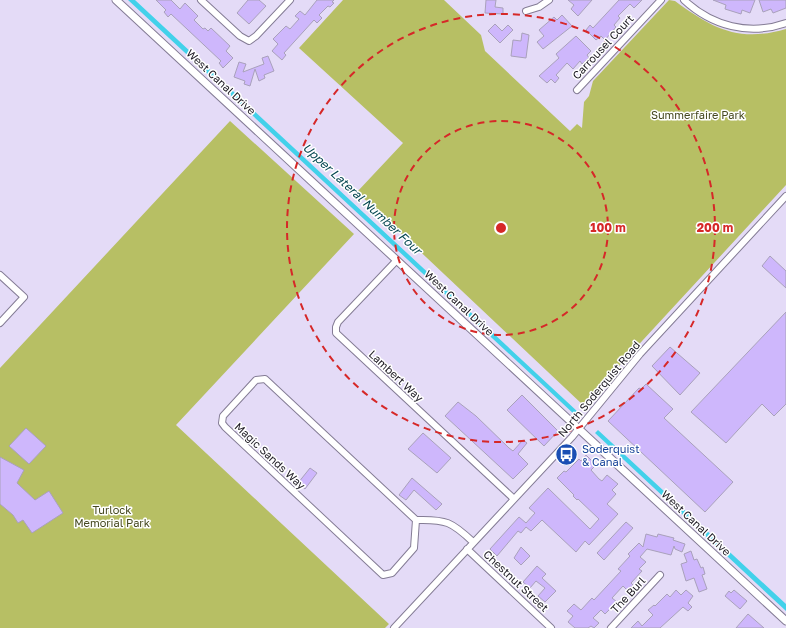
<svg xmlns="http://www.w3.org/2000/svg" width="786" height="628" viewBox="0 0 786 628" font-family="'Golos Text',sans-serif">
  <rect width="100%" height="100%" fill="#e4dbf7"/>
  <path fill="#b7bf64" d="M 343,0 L 444,0 L 481,35 L 485,51 L 570,131 L 577,124 L 582,128 L 584,102 L 589,96 L 593,81 L 669,0 L 675,1 C 712,28 738,43 786,29 L 786,185 L 583,405 L 357,192 L 403,143 L 299,48 Z
    M 230,121 L 354,234 L 176,425 L 389,624 L 385,628 L 0,628 L 0,368 Z"/>
  <path fill="#42d1ea" d="M 128,0 L 135,0 L 579,413 L 575,415 Z
    M 598,430 L 786,604 L 786,611 L 595,433 Z"/>
  <path fill="#ceb7fc" stroke="#a9a1bb" d="M 156,0 L 171,0 L 180,9 L 185,3 L 198,16 L 194,20 L 203,29 L 205,28 L 208,31 L 211,28 L 230,46 L 226,51 L 233,58 L 223,68 L 219,63 L 221,61 L 171,14 L 168,17 L 164,12 L 166,10 Z
    M 248,0 L 259,0 L 266,6 L 249,24 L 237,13 Z
    M 317,0 L 334,0 L 332,2 L 334,3 L 330,7 L 328,6 L 319,15 L 322,18 L 317,23 L 314,20 L 284,53 L 286,55 L 282,60 L 272,51 L 278,44 L 273,39 L 286,26 L 290,29 L 299,19 L 295,16 L 300,11 L 305,15 Z
    M 486,0 L 496,0 L 495,7 L 503,8 L 503,14 L 485,13 Z
    M 568,0 L 592,0 L 578,16 L 571,9 L 574,5 Z
    M 619,0 L 642,0 L 634,8 L 630,4 L 618,16 L 620,18 L 614,25 L 616,27 L 605,40 L 601,36 L 596,40 L 586,30 L 590,25 L 593,28 Z
    M 713,0 L 755,0 L 750,13 L 742,10 L 741,14 L 725,9 L 726,5 Z
    M 759,0 L 786,0 L 786,8 L 773,13 L 771,9 L 763,12 Z
    M 562,15 L 572,26 L 543,49 L 537,42 L 544,36 L 539,30 L 554,17 L 557,20 Z
    M 495,24 L 502,31 L 508,25 L 513,30 L 500,43 L 488,31 Z
    M 522,33 L 529,35 L 526,58 L 511,56 L 513,40 L 521,41 Z
    M 576,36 L 591,51 L 587,55 L 589,58 L 582,64 L 580,61 L 573,69 L 567,63 L 556,75 L 559,78 L 555,83 L 551,79 L 547,83 L 539,76 L 559,58 L 556,54 Z
    M 268,56 L 274,71 L 264,75 L 265,78 L 259,81 L 255,69 L 250,86 L 244,84 L 245,81 L 234,77 L 239,62 L 246,64 L 243,72 L 264,64 L 262,58 Z
    M 770,256 L 786,271 L 786,288 L 762,266 Z
    M 786,312 L 786,404 L 774,416 L 762,404 L 726,443 L 691,412 Z
    M 670,347 L 700,373 L 680,395 L 652,366 Z
    M 646,384 L 673,409 L 664,418 L 733,482 L 705,512 L 608,421 L 639,388 L 641,389 Z
    M 522,395 L 558,431 L 544,446 L 507,410 Z
    M 458,402 L 476,416 L 509,448 L 513,451 L 523,440 L 527,443 L 518,454 L 528,464 L 513,479 L 445,416 Z
    M 26,428 L 46,446 L 29,464 L 9,446 Z
    M 423,433 L 451,458 L 437,473 L 408,449 Z
    M 586,455 L 596,465 L 591,470 L 599,479 L 602,481 L 607,475 L 618,484 L 612,490 L 616,494 L 607,504 L 618,514 L 589,545 L 585,541 L 576,552 L 542,520 L 531,531 L 526,527 L 521,533 L 518,531 L 497,556 L 490,549 L 519,517 L 526,523 L 535,513 L 529,508 L 548,488 L 590,529 L 599,519 L 578,499 L 577,500 L 573,496 L 574,495 L 557,478 L 564,471 L 566,472 L 579,459 L 581,461 Z
    M 0,457 L 24,470 L 17,483 L 35,500 L 49,491 L 63,513 L 32,533 L 23,520 L 18,523 L 13,515 L 0,504 Z
    M 310,468 L 317,473 L 305,489 L 298,483 Z
    M 412,478 L 442,504 L 436,510 L 414,490 L 406,500 L 399,495 Z
    M 626,522 L 633,528 L 604,560 L 597,553 Z
    M 646,534 L 657,537 L 658,534 L 674,538 L 673,540 L 685,544 L 682,552 L 675,549 L 674,546 L 671,555 L 647,549 L 640,557 L 646,562 L 639,569 L 642,571 L 631,583 L 633,585 L 628,591 L 623,586 L 612,598 L 617,602 L 605,614 L 601,610 L 593,618 L 599,623 L 594,628 L 591,626 L 588,628 L 575,628 L 568,622 L 573,616 L 567,611 L 574,604 L 581,610 L 592,598 L 594,600 L 621,571 L 618,569 L 630,556 L 628,554 L 639,543 L 643,547 Z
    M 521,547 L 530,556 L 521,565 L 514,558 Z
    M 691,551 L 694,560 L 697,559 L 701,568 L 703,567 L 705,574 L 702,575 L 707,589 L 699,592 L 694,578 L 686,581 L 681,564 L 687,562 L 684,554 Z
    M 537,566 L 546,574 L 542,578 L 556,591 L 545,602 L 538,596 L 545,588 L 536,581 L 530,588 L 523,582 Z
    M 676,590 L 681,595 L 686,590 L 693,596 L 688,603 L 692,607 L 688,611 L 683,607 L 660,628 L 631,628 L 638,621 L 642,626 L 653,615 L 648,610 L 654,605 L 655,606 L 667,594 L 670,597 Z
    M 734,590 L 747,601 L 740,609 L 725,596 L 729,591 L 731,593 Z
    M 748,614 L 764,628 L 736,628 Z"/>
  <g fill="none" stroke-linecap="round" stroke-linejoin="round">
    <defs>
      <path id="minor" d="M 201,0 L 240,36 L 249,41 L 256,36 L 290,0
        M 684,0 C 712,26 749,36 786,23
        M 526,11 L 539,7 L 549,0
        M 577,90 L 661,0
        M 397,260 L 338,322 L 336,327 L 336,333 L 514,499
        M 0,275 L 24,297 L 0,323
        M 416,520 L 414,548 L 392,573 L 383,575 L 225,427 L 222,423 L 223,416 L 256,380 L 265,379 L 416,520 C 446,519 452,522 473,542
        M 467,549 L 551,628
        M 394,628 L 572,437 L 640,354 L 786,196
        M 611,628 L 660,575"/>
      <path id="tertiary" d="M 116,0 L 786,621"/>
    </defs>
    <use href="#minor" stroke="#847c95" stroke-width="8"/>
    <use href="#tertiary" stroke="#847c95" stroke-width="9"/>
    <use href="#minor" stroke="#fff" stroke-width="6"/>
    <use href="#tertiary" stroke="#fff" stroke-width="7"/>
  </g>
  <g fill="none" stroke="#d62828" stroke-width="2" stroke-dasharray="7 5">
    <circle cx="501" cy="228" r="107"/>
    <circle cx="501" cy="228" r="214"/>
  </g>
  <defs>
    <symbol id="bus-disc" viewBox="-11 -11 22 22"><circle r="9.5" fill="#1a4fb4" stroke="#fff"/><path d="M-5-6H5V4H4V6H2V4H-2V6H-4V4H-5ZM-3.5-4V0h7V-4ZM-3.5 1.2v1.5H-2V1.2ZM2 1.2v1.5H3.5V1.2Z" fill="#fff"/></symbol>
  </defs>
  <g fill-rule="evenodd">
    <use href="#bus-disc" x="554" y="442" width="25" height="25"/>
  </g>
  <g text-anchor="middle" stroke-width="3" stroke-linejoin="round" paint-order="stroke">
    <g font-size="11" fill="#1c1922" stroke="#fff">
      <text transform="translate(603 47) rotate(-47)" y="4">Carrousel Court</text>
      <text transform="translate(221 82) rotate(43)" y="4">West Canal Drive</text>
      <text transform="translate(459 303) rotate(43)" y="4">West Canal Drive</text>
      <text transform="translate(396 376) rotate(43)" y="4">Lambert Way</text>
      <text transform="translate(599 389) rotate(-50)" y="4">North Soderquist Road</text>
      <text transform="translate(270 456) rotate(43)" y="4">Magic Sands Way</text>
      <text transform="translate(696 523) rotate(43)" y="4">West Canal Drive</text>
      <text transform="translate(516 581) rotate(43)" y="4">Chestnut Street</text>
      <text transform="translate(628 595) rotate(-47)" y="4">The Burl</text>
    </g>
    <g font-size="11" fill="#464920" stroke="#fff">
      <text x="698" y="119">Summerfaire Park</text>
      <text x="112" y="514">Turlock<tspan x="112" dy="13">Memorial Park</tspan></text>
    </g>
    <g font-size="11" fill="#164399" stroke="#fff" text-anchor="start">
      <text x="582" y="453">Soderquist<tspan x="582" dy="13">&amp; Canal</tspan></text>
    </g>
    <g font-size="12" font-style="italic" fill="#054651" stroke="#fff">
      <text transform="translate(362 199) rotate(43)" y="4">Upper Lateral Number Four</text>
    </g>
  </g>
  <circle cx="501" cy="228" r="6" fill="#d62828" stroke="#fff" stroke-width="2"/>
  <g font-size="12" text-anchor="middle" font-weight="bold" fill="#d62828" stroke="#fff" stroke-width="3" stroke-linejoin="round" paint-order="stroke">
    <text x="608" y="232">100 m</text>
    <text x="715" y="232">200 m</text>
  </g>
</svg>
